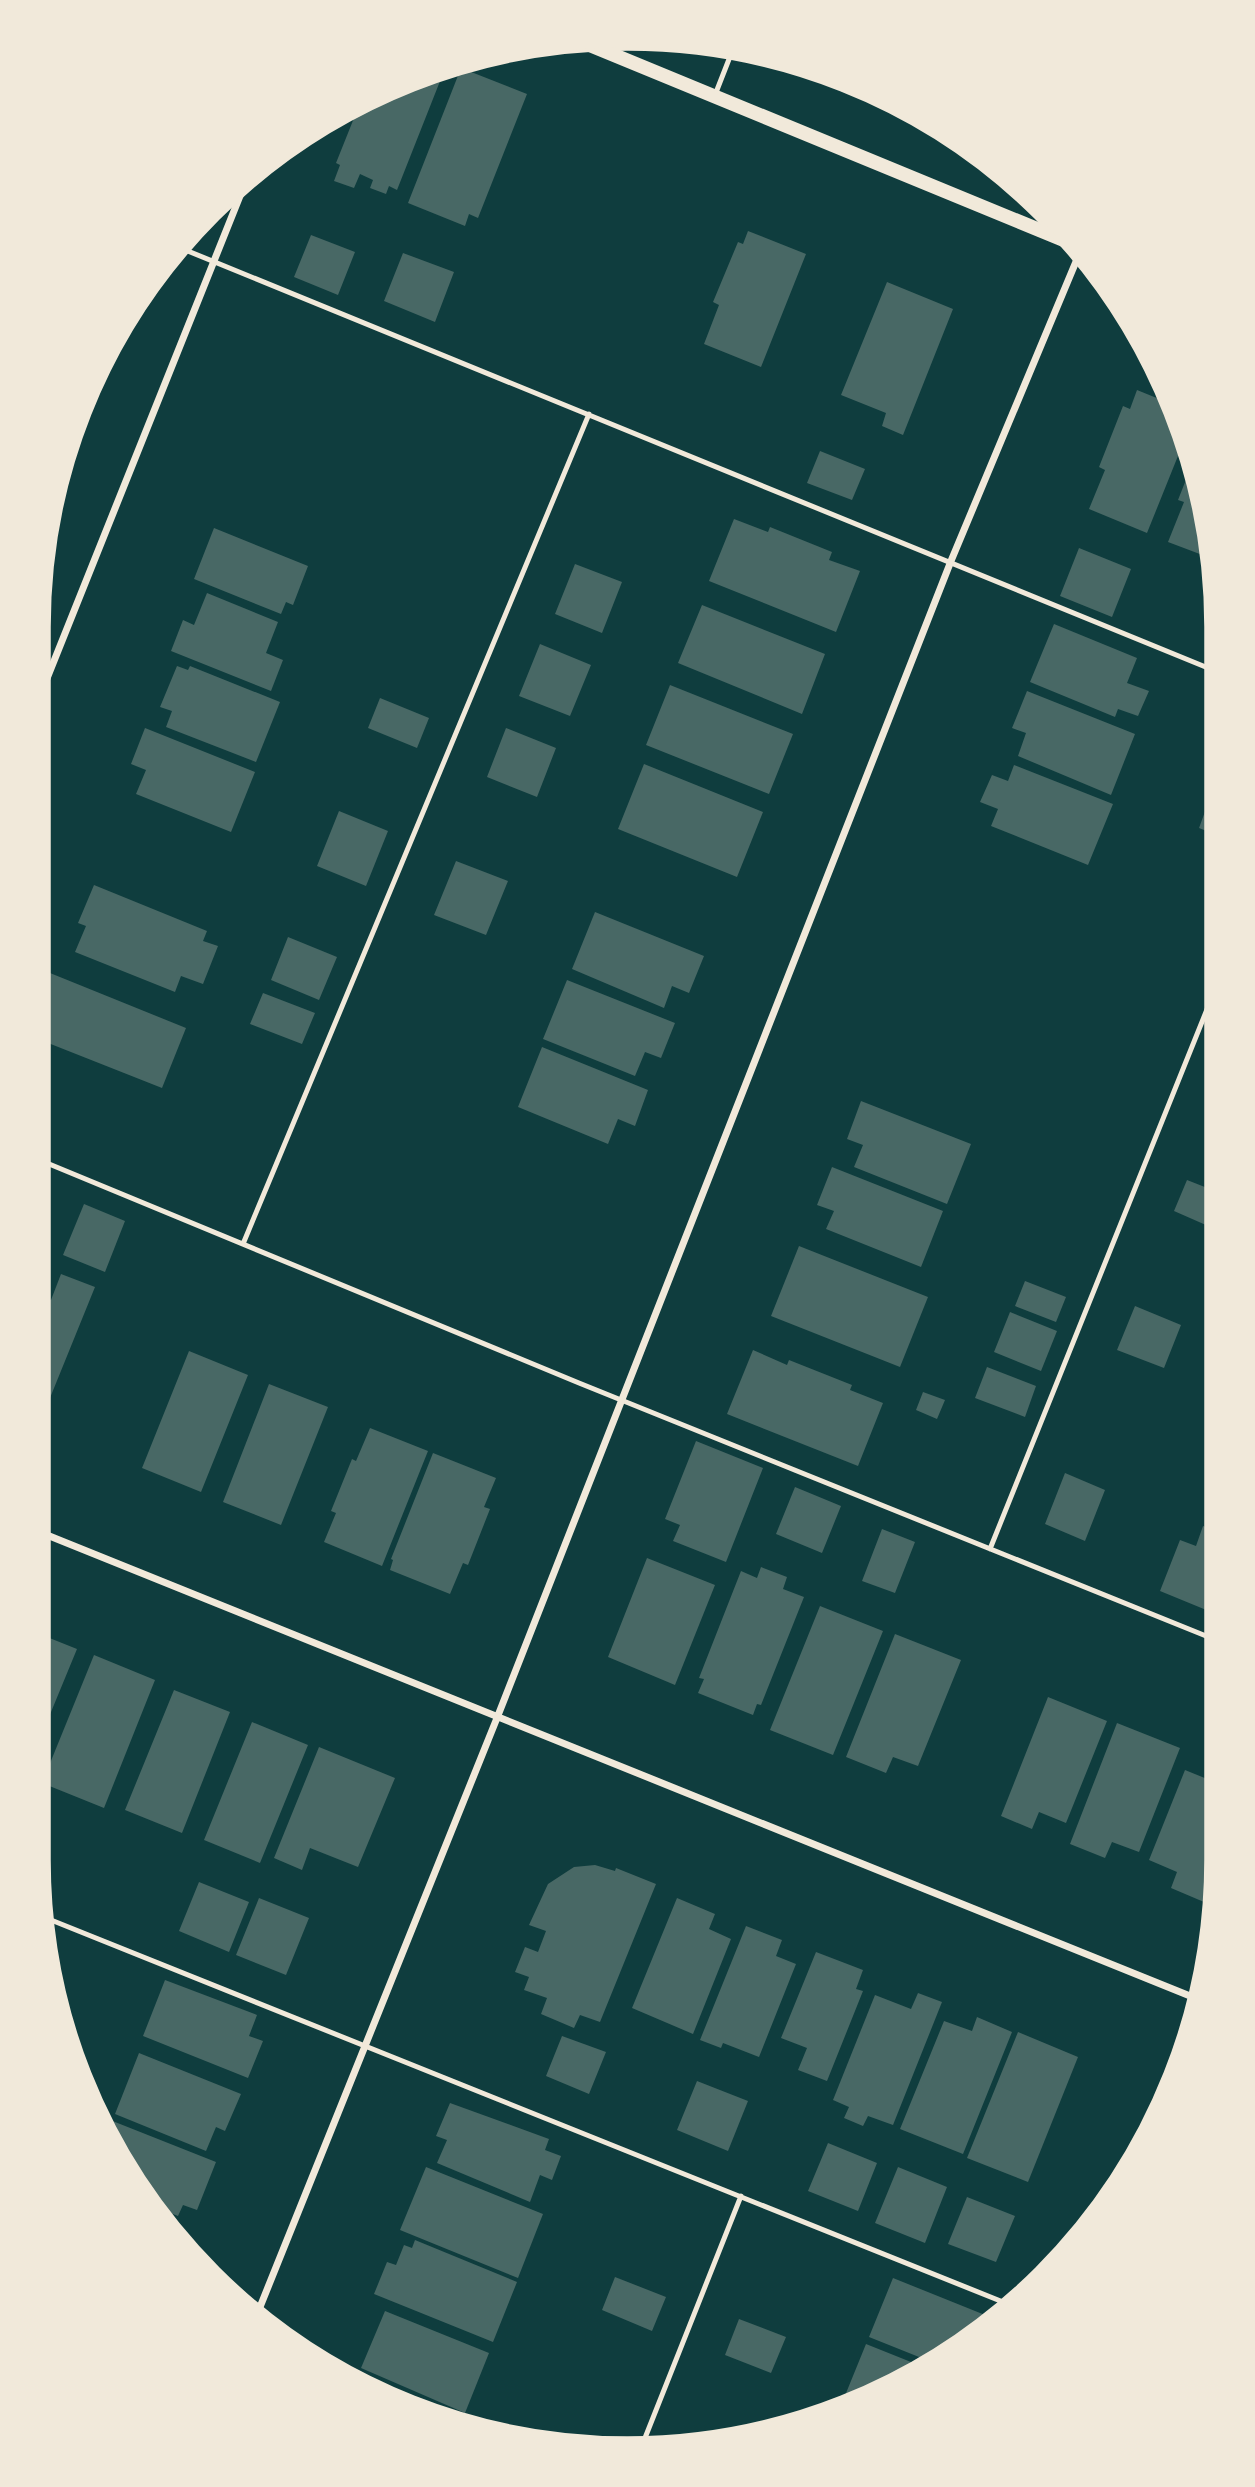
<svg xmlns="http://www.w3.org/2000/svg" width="1255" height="2487" viewBox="0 0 1255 2487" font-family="Signika,sans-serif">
  <rect width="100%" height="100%" fill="#0f3d3e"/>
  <path fill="#486865" d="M 446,66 L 397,190 L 389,186 L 386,194 L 370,188 L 373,180 L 360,174 L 354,188 L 334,181 L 340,165 L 336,163 L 360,103 Z
    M 461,68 L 527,94 L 478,218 L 469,214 L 465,226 L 408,203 Z
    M 748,231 L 806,254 L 761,367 L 704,344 L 719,305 L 713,302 L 738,242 L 743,244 Z
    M 311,235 L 355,252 L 338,295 L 294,277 Z
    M 403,253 L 454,272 L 435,322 L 384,301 Z
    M 887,282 L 953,309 L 903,435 L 882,426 L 886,413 L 841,395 Z
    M 1137,390 L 1174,405 L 1184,441 L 1147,533 L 1089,509 L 1105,470 L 1099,467 L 1123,406 L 1130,409 Z
    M 820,451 L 865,469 L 852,500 L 807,483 Z
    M 1191,467 L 1213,550 L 1213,559 L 1168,542 L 1184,502 L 1178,500 Z
    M 734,519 L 768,532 L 770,527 L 832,552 L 829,560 L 860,571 L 836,632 L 709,581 Z
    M 214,528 L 308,566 L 293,605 L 286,602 L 281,614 L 194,579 Z
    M 1079,548 L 1131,569 L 1112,617 L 1060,596 Z
    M 575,564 L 622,582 L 602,633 L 555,614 Z
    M 207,593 L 278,622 L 266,653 L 283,660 L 271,691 L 171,651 L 183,620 L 194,625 Z
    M 702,605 L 825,654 L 802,714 L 678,663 Z
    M 1054,624 L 1137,658 L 1127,683 L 1149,691 L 1138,716 L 1118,709 L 1115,717 L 1030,682 Z
    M 540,644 L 591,665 L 570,716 L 519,696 Z
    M 177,666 L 188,670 L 190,666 L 280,702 L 256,762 L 166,727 L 172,711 L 160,707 Z
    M 670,685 L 793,734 L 769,794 L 646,745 Z
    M 1027,691 L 1135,734 L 1111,795 L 1018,756 L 1026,733 L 1012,728 Z
    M 380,698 L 429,718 L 417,748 L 368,728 Z
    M 145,728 L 255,772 L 231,832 L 136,794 L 146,770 L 131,764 Z
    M 506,728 L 556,748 L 537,797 L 487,777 Z
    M 644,764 L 763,812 L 737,877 L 618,829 Z
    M 1014,765 L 1113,804 L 1088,865 L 991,826 L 998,809 L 980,802 L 992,775 L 1008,781 Z
    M 1210,798 L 1214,800 L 1214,834 L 1199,828 Z
    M 339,811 L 388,831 L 366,886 L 317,866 Z
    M 456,861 L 508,881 L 486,935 L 434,915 Z
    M 94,885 L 207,931 L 203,941 L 218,946 L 203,984 L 181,976 L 175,992 L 75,952 L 86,926 L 78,923 Z
    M 595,912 L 704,956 L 689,993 L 672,986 L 664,1008 L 572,969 Z
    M 288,937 L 337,957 L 319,1000 L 271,980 Z
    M 50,973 L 186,1028 L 162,1088 L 38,1039 L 38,1005 Z
    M 567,980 L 675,1023 L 661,1058 L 645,1052 L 635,1076 L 543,1039 Z
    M 263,993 L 315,1013 L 302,1044 L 250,1024 Z
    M 542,1047 L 648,1090 L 635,1126 L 618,1119 L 608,1144 L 518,1107 Z
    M 861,1101 L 971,1144 L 947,1204 L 854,1167 L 863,1145 L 847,1139 Z
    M 832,1167 L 943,1211 L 921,1267 L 826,1229 L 834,1211 L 817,1205 Z
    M 1187,1180 L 1215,1191 L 1215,1229 L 1174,1211 Z
    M 84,1204 L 125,1221 L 105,1272 L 63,1255 Z
    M 799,1246 L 928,1297 L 900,1367 L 771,1316 Z
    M 61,1274 L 95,1287 L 37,1430 L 37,1295 L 51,1300 Z
    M 1025,1281 L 1066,1297 L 1056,1322 L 1015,1306 Z
    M 1135,1306 L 1181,1325 L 1164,1368 L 1117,1350 Z
    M 1010,1312 L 1057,1331 L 1041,1371 L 994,1352 Z
    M 753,1350 L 787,1365 L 789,1360 L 852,1385 L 850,1390 L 883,1403 L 858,1466 L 727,1414 Z
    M 189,1351 L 248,1375 L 201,1492 L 142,1468 Z
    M 987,1367 L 1036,1386 L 1025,1417 L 975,1398 Z
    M 269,1384 L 328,1407 L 281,1525 L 223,1502 Z
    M 923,1392 L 945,1400 L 937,1419 L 916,1410 Z
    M 370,1428 L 428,1451 L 382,1566 L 324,1542 L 336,1513 L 331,1511 L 352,1459 L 356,1461 Z
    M 696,1441 L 763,1468 L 726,1562 L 673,1541 L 680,1525 L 665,1519 Z
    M 433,1453 L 496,1478 L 484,1507 L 490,1509 L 468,1565 L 463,1563 L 450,1594 L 390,1570 L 393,1560 L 391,1559 Z
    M 1065,1473 L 1105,1490 L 1085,1541 L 1045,1524 Z
    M 795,1487 L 841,1506 L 822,1553 L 776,1534 Z
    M 1203,1526 L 1216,1531 L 1216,1614 L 1160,1591 L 1180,1540 L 1196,1546 Z
    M 882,1529 L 915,1542 L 895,1593 L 862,1581 Z
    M 647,1558 L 715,1585 L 675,1685 L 608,1657 Z
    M 761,1567 L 787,1577 L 783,1589 L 804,1597 L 761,1705 L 757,1704 L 753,1715 L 698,1693 L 704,1679 L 699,1678 L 741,1571 L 757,1578 Z
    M 820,1606 L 883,1631 L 833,1755 L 770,1730 Z
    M 37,1633 L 77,1649 L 37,1746 Z
    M 895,1634 L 961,1660 L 918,1766 L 893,1757 L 886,1773 L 846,1757 Z
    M 94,1655 L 155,1680 L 104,1808 L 42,1783 Z
    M 174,1690 L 230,1712 L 182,1833 L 125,1810 Z
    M 1048,1697 L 1107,1721 L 1066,1823 L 1039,1812 L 1032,1829 L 1001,1816 Z
    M 252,1722 L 308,1745 L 260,1863 L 204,1840 Z
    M 1117,1723 L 1180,1748 L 1139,1852 L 1112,1842 L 1105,1858 L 1070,1844 Z
    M 319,1747 L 395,1778 L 358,1867 L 310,1848 L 302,1870 L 274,1858 Z
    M 1185,1770 L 1217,1783 L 1217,1891 L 1211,1905 L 1171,1888 L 1177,1872 L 1149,1860 Z
    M 595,1865 L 615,1871 L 616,1868 L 656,1884 L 600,2022 L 580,2015 L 574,2028 L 541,2014 L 547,1998 L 524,1990 L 529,1977 L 515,1972 L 525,1947 L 538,1952 L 546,1931 L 529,1925 L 548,1884 L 574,1867 Z
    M 199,1882 L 249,1902 L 229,1952 L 179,1931 Z
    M 259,1898 L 309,1918 L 286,1975 L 236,1955 Z
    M 677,1898 L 715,1914 L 709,1929 L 731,1939 L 693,2034 L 632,2008 Z
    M 746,1926 L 782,1940 L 776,1956 L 796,1964 L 759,2057 L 723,2043 L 721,2048 L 700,2040 Z
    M 816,1952 L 863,1970 L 856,1989 L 863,1991 L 827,2081 L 798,2070 L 807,2048 L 781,2038 Z
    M 165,1980 L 257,2015 L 249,2036 L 263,2041 L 248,2078 L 143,2036 Z
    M 918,1993 L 942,2002 L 893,2125 L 868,2116 L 863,2126 L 844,2118 L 849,2107 L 833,2100 L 875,1995 L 911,2009 Z
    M 977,2017 L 1012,2032 L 963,2154 L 900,2129 L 944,2021 L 972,2031 Z
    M 1018,2032 L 1078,2057 L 1028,2182 L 967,2158 Z
    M 562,2036 L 606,2052 L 589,2094 L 546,2076 Z
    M 139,2053 L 241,2094 L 225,2131 L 216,2127 L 206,2151 L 115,2114 Z
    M 697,2081 L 748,2101 L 728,2151 L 677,2130 Z
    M 450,2103 L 549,2139 L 545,2150 L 561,2156 L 552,2180 L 540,2175 L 530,2202 L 437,2163 L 447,2140 L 436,2136 Z
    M 110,2120 L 216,2162 L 197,2210 L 183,2205 L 178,2216 L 152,2206 L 108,2125 Z
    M 828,2143 L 877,2163 L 858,2211 L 808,2191 Z
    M 426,2167 L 543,2214 L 518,2278 L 400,2230 Z
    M 898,2167 L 947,2187 L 925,2243 L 875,2223 Z
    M 967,2197 L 1015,2216 L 996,2262 L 948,2244 Z
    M 159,2219 L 180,2227 L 179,2232 L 190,2237 L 187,2245 Z
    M 415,2240 L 517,2282 L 493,2342 L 374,2294 L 387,2262 L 396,2265 L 404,2245 L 412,2248 Z
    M 615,2277 L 666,2297 L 652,2331 L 602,2310 Z
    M 893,2278 L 990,2317 L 929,2361 L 869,2337 Z
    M 385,2311 L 489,2353 L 465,2413 L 361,2368 Z
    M 739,2319 L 786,2337 L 771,2373 L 725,2355 Z
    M 866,2344 L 921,2366 L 888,2389 L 842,2403 Z
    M 346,2374 L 439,2411 L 437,2416 L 401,2405 Z"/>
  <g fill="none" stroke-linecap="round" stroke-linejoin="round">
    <path stroke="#f1e9da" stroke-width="5" d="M 715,95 L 733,49
      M 178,247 L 1213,670
      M 37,1159 L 579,1383 L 1216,1640
      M 243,1244 L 589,414
      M 990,1549 L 1214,992
      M 46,1918 L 1008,2304
      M 643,2443 L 741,2196"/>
    <path stroke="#f1e9da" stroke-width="7" d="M 38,701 L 248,176
      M 37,1531 L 1200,2000
      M 258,2312 L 497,1718 L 951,561 L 1080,252"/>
    <path stroke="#f1e9da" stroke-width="14" d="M 580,41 L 1071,243"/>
  </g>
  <path d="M0 0H1255V2487H0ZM627 49H628A578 578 0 0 1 1206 627V1860A578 578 0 0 1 628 2438H627A578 578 0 0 1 49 1860V627A578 578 0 0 1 627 49Z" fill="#f1e9da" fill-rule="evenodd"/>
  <path fill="none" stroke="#f1e9da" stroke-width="3.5" d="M627 49H628A578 578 0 0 1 1206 627V1860A578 578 0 0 1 628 2438H627A578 578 0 0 1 49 1860V627A578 578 0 0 1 627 49Z"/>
</svg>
